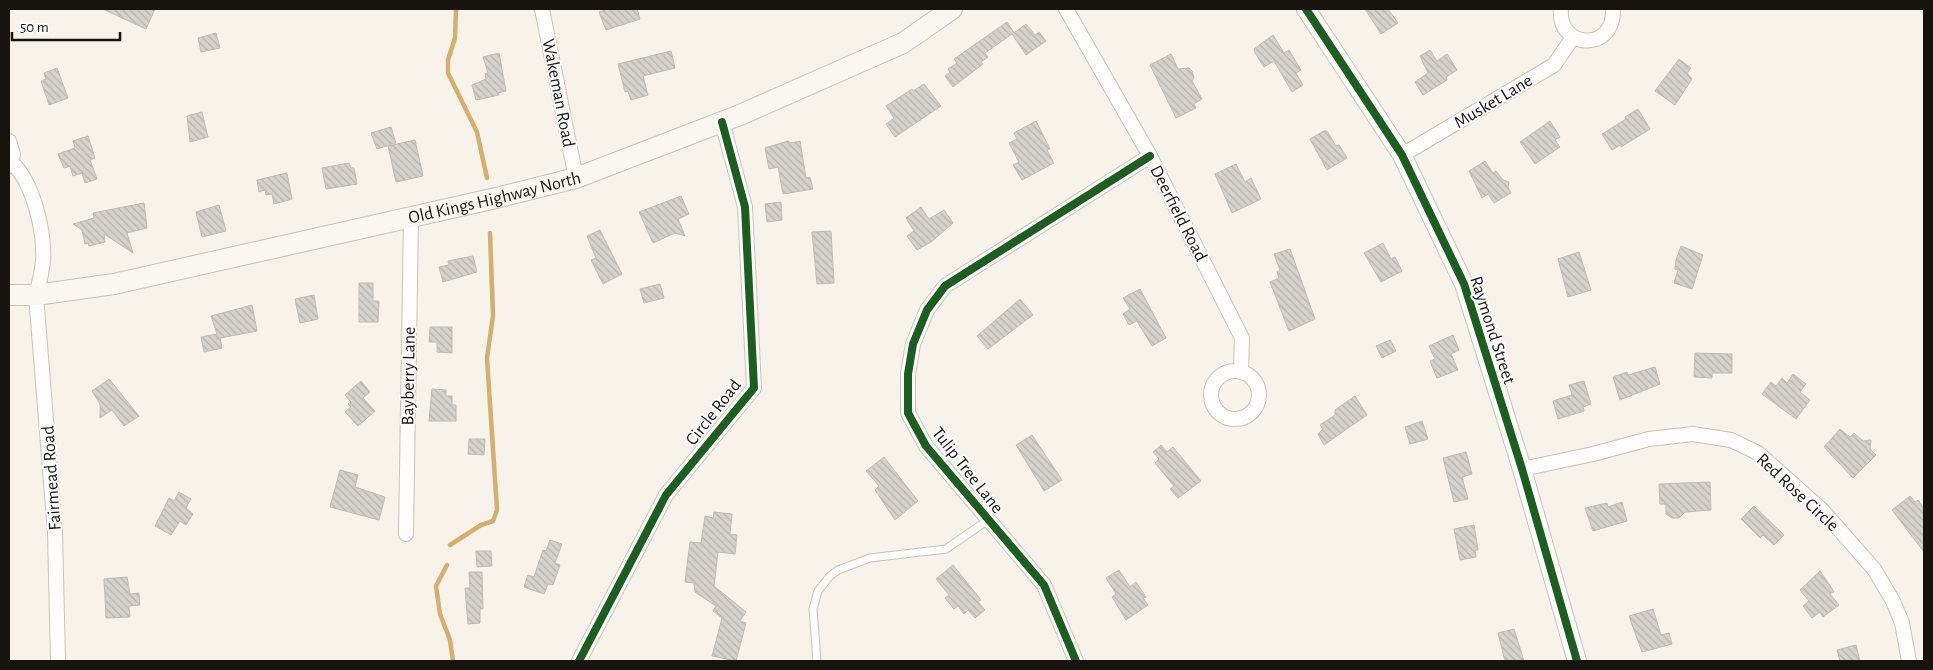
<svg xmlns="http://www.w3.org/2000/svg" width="1933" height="670" viewBox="0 0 1933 670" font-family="'Alegreya Sans',sans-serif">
  <defs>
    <pattern id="building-back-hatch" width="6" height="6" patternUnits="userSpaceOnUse" patternTransform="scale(1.25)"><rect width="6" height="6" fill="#d5d1cb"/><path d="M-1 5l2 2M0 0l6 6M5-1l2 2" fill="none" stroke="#b6b3ad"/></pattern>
  </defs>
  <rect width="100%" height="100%" fill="#f7f2ea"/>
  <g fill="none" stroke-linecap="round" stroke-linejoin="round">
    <path stroke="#d5af6e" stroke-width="4.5" d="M 456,9 L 455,38 L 448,60 L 448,73 L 477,132 L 487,178
      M 450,545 L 481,525 L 493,521 L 497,510 L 487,358 L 493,316 L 490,233
      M 447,565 L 436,586 L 440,614 L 450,640 L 453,661"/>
  </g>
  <path fill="url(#building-back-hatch)" stroke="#bfbbb5" d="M 103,9 L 155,9 L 146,29 Z
    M 607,9 L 637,9 L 640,19 L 606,30 L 599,12 Z
    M 1365,9 L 1388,9 L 1398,23 L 1381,34 Z
    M 1007,22 L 1014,33 L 1026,24 L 1035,35 L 1039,32 L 1046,41 L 1026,55 L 1012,34 L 985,53 L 988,57 L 981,62 L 983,64 L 953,87 L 945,76 L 950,72 L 948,69 L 957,63 L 954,59 Z
    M 216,33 L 220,48 L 201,52 L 198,38 Z
    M 1273,35 L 1284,53 L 1289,50 L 1301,70 L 1296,73 L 1303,85 L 1292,92 L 1274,61 L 1264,67 L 1255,53 L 1254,49 Z
    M 1430,50 L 1437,61 L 1447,54 L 1457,70 L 1446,77 L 1447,80 L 1423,95 L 1415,82 L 1428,73 L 1420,56 Z
    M 671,51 L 675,68 L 643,76 L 648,95 L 631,100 L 628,91 L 625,92 L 618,64 Z
    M 499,53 L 506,91 L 498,93 L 499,95 L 476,100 L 472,85 L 486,79 L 485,74 L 488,73 L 483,57 Z
    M 1171,54 L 1178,69 L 1189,68 L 1192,71 L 1194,78 L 1192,81 L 1202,99 L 1194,104 L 1196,108 L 1176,118 L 1150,65 Z
    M 1679,59 L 1691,68 L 1687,73 L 1692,79 L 1675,105 L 1655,91 Z
    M 57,68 L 68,98 L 49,105 L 41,81 L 46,79 L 44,73 Z
    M 924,84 L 941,106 L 895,137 L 886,124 L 894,118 L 886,106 L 912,89 L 913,91 Z
    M 1638,109 L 1650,129 L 1621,147 L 1620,145 L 1612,150 L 1602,134 L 1626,119 L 1625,117 Z
    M 202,112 L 208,137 L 190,142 L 187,116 Z
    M 1036,121 L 1050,149 L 1047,150 L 1054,163 L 1022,180 L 1013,165 L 1019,162 L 1009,143 L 1017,139 L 1014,133 Z
    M 1550,121 L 1560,137 L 1555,140 L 1560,147 L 1535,164 L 1520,142 Z
    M 391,127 L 396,143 L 377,149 L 371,133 Z
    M 1324,131 L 1327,131 L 1336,146 L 1339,145 L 1347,158 L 1327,170 L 1310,139 Z
    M 88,136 L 95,158 L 90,160 L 97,179 L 85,183 L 82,173 L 73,176 L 70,166 L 64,168 L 58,154 L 75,148 L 73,141 Z
    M 415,140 L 423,176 L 396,182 L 388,146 Z
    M 788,141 L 791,143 L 800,141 L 806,178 L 810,177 L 813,189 L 783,194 L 778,167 L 769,169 L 765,148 Z
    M 1485,161 L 1493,173 L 1496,171 L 1503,180 L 1509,182 L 1508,187 L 1511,193 L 1494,203 L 1488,194 L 1482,198 L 1469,171 Z
    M 349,163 L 351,168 L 354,168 L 357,184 L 326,189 L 322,168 Z
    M 1236,164 L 1245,182 L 1251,178 L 1261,199 L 1232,213 L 1215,174 Z
    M 287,173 L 292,199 L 274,204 L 272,194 L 266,195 L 265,190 L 259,192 L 257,180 Z
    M 681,196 L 689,214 L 678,219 L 685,236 L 675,233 L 653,243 L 639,212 Z
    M 781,202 L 782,220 L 767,222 L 765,204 Z
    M 144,203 L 147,228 L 127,233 L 133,253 L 104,234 L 105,242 L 89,246 L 88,243 L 85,244 L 82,230 L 73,224 L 94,218 L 93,213 Z
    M 219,205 L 226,231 L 202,237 L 196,212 Z
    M 921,207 L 929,219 L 944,210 L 953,223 L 931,242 L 917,250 L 907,236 L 914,231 L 906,218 Z
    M 600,230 L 622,274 L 603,284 L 591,260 L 596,258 L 587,236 Z
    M 831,231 L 834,283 L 817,284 L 812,232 Z
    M 1383,243 L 1391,259 L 1395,257 L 1402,271 L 1381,282 L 1364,253 Z
    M 1681,246 L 1703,255 L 1692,289 L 1674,283 L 1678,270 L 1675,269 L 1676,260 Z
    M 1290,249 L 1315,319 L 1289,331 L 1270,282 L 1279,278 L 1277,272 L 1280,270 L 1274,254 Z
    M 1579,252 L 1591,290 L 1568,297 L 1558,259 Z
    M 473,256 L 477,272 L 443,282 L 439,267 L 449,265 L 448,261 Z
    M 359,283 L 373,283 L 373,301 L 379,301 L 378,322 L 359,322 Z
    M 660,284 L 664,298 L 644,303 L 640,289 Z
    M 1140,289 L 1166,338 L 1152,346 L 1137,321 L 1129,325 L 1123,314 L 1130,309 L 1123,298 Z
    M 314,295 L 318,319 L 300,323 L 295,299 Z
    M 1020,299 L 1033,315 L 988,349 L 977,336 Z
    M 252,305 L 257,331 L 220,338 L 222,348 L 204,352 L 201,337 L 217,334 L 211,316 Z
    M 430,327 L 452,327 L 452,353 L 437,352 L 437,342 L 429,342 Z
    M 1453,335 L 1459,350 L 1451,354 L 1458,370 L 1437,378 L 1430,361 L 1435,359 L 1429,346 Z
    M 1390,340 L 1396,351 L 1382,358 L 1376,346 Z
    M 1695,353 L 1732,354 L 1732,373 L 1712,373 L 1712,378 L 1694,377 Z
    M 1655,367 L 1660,384 L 1620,400 L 1613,377 L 1627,372 L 1628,375 Z
    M 1793,374 L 1806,384 L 1800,392 L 1810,400 L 1796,419 L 1762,394 L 1771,382 L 1776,386 L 1782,378 L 1787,383 Z
    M 109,379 L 139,416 L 124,426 L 112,410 L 100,418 L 100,404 L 92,391 Z
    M 361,381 L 370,392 L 363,398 L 375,411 L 358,426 L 345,412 L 351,407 L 348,404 L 351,402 L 345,395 Z
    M 1584,381 L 1591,404 L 1583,407 L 1584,411 L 1558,419 L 1553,401 L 1572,395 L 1569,385 Z
    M 432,389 L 446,390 L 446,396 L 452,396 L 452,405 L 456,405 L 456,421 L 429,421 Z
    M 1355,396 L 1367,415 L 1324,445 L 1318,434 L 1323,429 L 1320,425 L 1335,415 L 1335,410 Z
    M 1422,421 L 1428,439 L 1410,444 L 1405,427 Z
    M 1840,429 L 1850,437 L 1854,433 L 1863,441 L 1871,440 L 1870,449 L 1876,455 L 1853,478 L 1824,447 Z
    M 1032,435 L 1062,480 L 1044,491 L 1016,445 Z
    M 469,439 L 485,439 L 484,455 L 468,454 Z
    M 1161,445 L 1167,452 L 1173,447 L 1201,481 L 1178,498 L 1170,489 L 1174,486 L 1155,463 L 1159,459 L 1153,452 Z
    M 1466,452 L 1472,474 L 1462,477 L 1468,499 L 1454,502 L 1443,458 Z
    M 884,457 L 918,501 L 895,520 L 875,490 L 879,486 L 866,471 Z
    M 340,470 L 358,475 L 355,487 L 385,497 L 379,520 L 330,507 Z
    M 1710,482 L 1711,510 L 1685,512 L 1679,518 L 1672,518 L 1666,514 L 1666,504 L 1660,504 L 1659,484 Z
    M 179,492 L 191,499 L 186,508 L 193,514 L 186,525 L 180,521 L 171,535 L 155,526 L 169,498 L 174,501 Z
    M 1910,496 L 1915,502 L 1918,500 L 1924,509 L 1924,552 L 1892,510 Z
    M 1622,502 L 1627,521 L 1593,531 L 1585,508 L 1607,503 L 1608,507 Z
    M 1754,506 L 1784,535 L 1774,545 L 1763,535 L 1760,538 L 1741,519 Z
    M 714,512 L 732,514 L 730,534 L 737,535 L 735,554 L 718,552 L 714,586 L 746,612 L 740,621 L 746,623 L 736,661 L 712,656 L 722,618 L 713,611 L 716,606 L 695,592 L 694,583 L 685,582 L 690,542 L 701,543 L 705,516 L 713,518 Z
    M 1474,525 L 1478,550 L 1475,550 L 1476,557 L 1460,560 L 1454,529 Z
    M 550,540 L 562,544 L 555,563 L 560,565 L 553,585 L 548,584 L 544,594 L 524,587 L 528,575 L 534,577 L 543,550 L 546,551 Z
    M 476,551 L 491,551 L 492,566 L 477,567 Z
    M 953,565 L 981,600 L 978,602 L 985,610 L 975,618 L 968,610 L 964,614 L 958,606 L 954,609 L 945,598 L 949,595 L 936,579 Z
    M 1119,570 L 1130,587 L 1136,582 L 1146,597 L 1143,598 L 1148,605 L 1126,620 L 1112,597 L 1116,594 L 1106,578 Z
    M 1820,571 L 1829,584 L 1834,592 L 1830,594 L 1839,605 L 1823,617 L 1820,612 L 1812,618 L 1803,606 L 1809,601 L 1800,590 Z
    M 469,572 L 482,572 L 483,609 L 480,609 L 480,623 L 468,624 L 465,588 L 470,588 Z
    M 127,577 L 130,594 L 139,593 L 140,605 L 129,606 L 130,617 L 106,618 L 104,579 Z
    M 1653,609 L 1661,635 L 1669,633 L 1672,644 L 1642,652 L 1629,616 Z
    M 1514,629 L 1524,661 L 1505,661 L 1498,633 Z
    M 1856,645 L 1860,661 L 1840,661 L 1837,650 Z"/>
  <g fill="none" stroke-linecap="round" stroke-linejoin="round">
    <defs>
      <path id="service" d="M 817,661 L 813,609 L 818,591 L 830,576 L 838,570 L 870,558 L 946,549 L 988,520"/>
      <path id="minor" d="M 542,9 L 576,178
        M 1066,9 L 1150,156 L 1242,338 L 1241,371
        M 1561,9 C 1557,49 1615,53 1613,9
        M 9,141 L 13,154 L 9,166
        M 1402,155 L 1554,65 L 1573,37
        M 11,162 C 33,181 45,232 43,261 C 42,272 39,284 36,295 L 55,532 L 58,661
        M1211 395a24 24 0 1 1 48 0a24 24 0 1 1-48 0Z
        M 1522,469 L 1593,454 L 1649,439 L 1693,434 L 1731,440 L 1758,453 L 1822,510 L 1874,569 L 1893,601 L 1902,623 L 1909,661
        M 406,534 L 411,218
        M 579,661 L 666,495 L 754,388 L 745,207 L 722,122
        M 1076,661 L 1044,585 L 926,446 L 908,413 L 908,374 L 913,344 L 927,310 L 945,286 L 1150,156"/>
      <path id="tertiary" d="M 1306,9 L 1402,155 L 1464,284 L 1522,469 L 1577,661"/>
      <g id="secondary">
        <path id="s1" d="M 9,295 L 36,295 L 114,284 L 496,198 L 576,178 L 740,115 L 903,43 L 952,9"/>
      </g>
    </defs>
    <use href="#service" stroke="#c7c3bc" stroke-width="9"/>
    <use href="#minor" stroke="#c7c3bc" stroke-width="16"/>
    <use href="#tertiary" stroke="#c7c3bc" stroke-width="20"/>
    <use href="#secondary" stroke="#c7c3bc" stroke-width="22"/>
    <use href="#service" stroke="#fefdfc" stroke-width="7"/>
    <use href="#minor" stroke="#fefdfc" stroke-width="14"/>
    <use href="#tertiary" stroke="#fefdfc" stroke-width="18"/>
    <use href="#secondary" stroke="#faf7f3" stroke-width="20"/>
    <defs>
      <path id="cycleway" d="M 1306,9 L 1402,155 L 1464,284 L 1522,469 L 1577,661
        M 579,661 L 666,495 L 754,388 L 745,207 L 722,122
        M 1076,661 L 1044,585 L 926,446 L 908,413 L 908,374 L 913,344 L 927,310 L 945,286 L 1150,156"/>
    </defs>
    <use href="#cycleway" stroke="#fff" stroke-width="11"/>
    <use href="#cycleway" stroke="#1b5e20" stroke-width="8"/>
  </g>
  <g text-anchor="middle" stroke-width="4" stroke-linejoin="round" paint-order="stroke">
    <g font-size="18" fill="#17130e" stroke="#fff">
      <text transform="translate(559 93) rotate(79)" y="6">Wakeman Road</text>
      <text transform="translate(1493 101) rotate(-31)" y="6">Musket Lane</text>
      <text dy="6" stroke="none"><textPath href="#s1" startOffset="496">Old Kings Highway North</textPath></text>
      <text transform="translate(1179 213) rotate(63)" y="6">Deerfield Road</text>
      <text transform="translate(1493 330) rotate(72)" y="6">Raymond Street</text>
      <text transform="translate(408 376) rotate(-89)" y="6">Bayberry Lane</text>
      <text transform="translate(713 412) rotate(-52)" y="6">Circle Road</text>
      <text transform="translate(968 470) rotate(52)" y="6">Tulip Tree Lane</text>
      <text transform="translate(51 478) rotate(-94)" y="6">Fairmead Road</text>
      <text transform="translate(1798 492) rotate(43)" y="6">Red Rose Circle</text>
    </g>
  </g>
  <rect width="1933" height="670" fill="none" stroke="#17130e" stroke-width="20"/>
  <path d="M12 32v8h108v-8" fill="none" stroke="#17130e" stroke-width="2.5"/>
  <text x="20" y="32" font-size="15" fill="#17130e" stroke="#ffffff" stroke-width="4" paint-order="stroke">50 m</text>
</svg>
